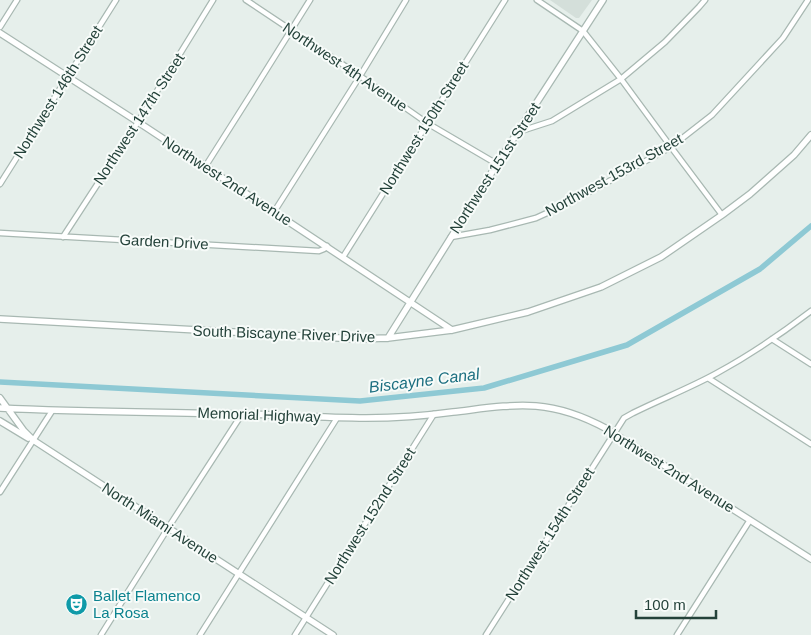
<svg xmlns="http://www.w3.org/2000/svg" width="811" height="635" viewBox="0 0 811 635" font-family="Arial,sans-serif">
  <rect width="100%" height="100%" fill="#e6efeb"/>
  <path fill="#d4dfda" d="M 550,0 L 592,0 L 579,18 L 576,18 Z"/>
  <g fill="none" stroke-linecap="round" stroke-linejoin="round">
    <path stroke="#8ec9d4" stroke-width="5.5" d="M 0,382 L 360,401 L 484,388 L 627,345 L 760,269 L 811,226"/>
    <defs>
      <path id="minor" d="M 246,0 L 360,76 L 427,123 L 497,164
        M 537,0 L 583,31 L 621,79 L 671,147 L 722,215
        M 0,27 L 17,0
        M 518,132 L 552,121 L 621,79 L 665,42 L 699,7 L 705,0
        M 205,167 L 255,88 L 310,0
        M 0,184 L 116,0
        M 274,212 L 360,76 L 406,0
        M 0,233 L 319,251 L 324,249 L 327,246
        M 63,237 L 138,122 L 213,0
        M 451,237 L 490,230 L 536,218 L 573,201 L 671,147 L 712,115 L 783,38 L 808,0
        M 343,257 L 505,0
        M 772,339 L 811,364
        M 708,378 L 811,444
        M 0,492 L 52,411
        M 101,635 L 168,528 L 242,414
        M 200,635 L 337,418
        M 295,635 L 434,414
        M 486,635 L 624,418 L 633,413 C 661,399 690,388 717,373 C 750,355 781,334 811,311
        M 677,635 L 750,520"/>
      <path id="tertiary" d="M 0,33 L 138,122 L 452,330
        M 0,319 L 357,339 L 388,338 L 452,330 L 528,312 L 601,287 L 661,257 L 722,215 L 750,194 L 794,155 L 811,135
        M 388,338 L 497,164 L 603,0
        M 0,398 L 24,431 L 33,440 L 333,635
        M 0,408 C 81,412 161,412 242,414 C 283,415 325,418 366,418 C 395,418 424,416 453,412 C 480,409 508,404 536,406 C 561,408 585,417 607,429 L 811,559
        M 0,421 L 28,438"/>
    </defs>
    <use href="#minor" stroke="#a8b8b2" stroke-width="7"/>
    <use href="#tertiary" stroke="#a8b8b2" stroke-width="8"/>
    <use href="#minor" stroke="#fff" stroke-width="4.5"/>
    <use href="#tertiary" stroke="#fff" stroke-width="5.5"/>
  </g>
  <defs>
    <symbol id="theatre-disc" viewBox="-11 -11 22 22"><circle r="9.5" fill="#0f9aa8" stroke="#f7fbf9"/><path d="M-5-5.5Q0-4 5-5.5V0Q5 5 0 6Q-5 5-5 0ZM-3.3-2.5H-1v1.5H-3.3ZM1-2.5H3.3v1.5H1ZM-2.8 1Q0 5.5 2.8 1Z" fill="#fff"/></symbol>
  </defs>
  <g fill-rule="evenodd">
    <use href="#theatre-disc" x="64" y="592" width="25" height="25"/>
  </g>
  <g text-anchor="middle" stroke-width="4" stroke-linejoin="round" paint-order="stroke">
    <g font-size="15" fill="#24423a" stroke="#f7fbf9">
      <text transform="translate(345 67) rotate(34)" y="5">Northwest 4th Avenue</text>
      <text transform="translate(58 92) rotate(-58)" y="5">Northwest 146th Street</text>
      <text transform="translate(139 119) rotate(-57)" y="5">Northwest 147th Street</text>
      <text transform="translate(424 128) rotate(-58)" y="5">Northwest 150th Street</text>
      <text transform="translate(495 168) rotate(-57)" y="5">Northwest 151st Street</text>
      <text transform="translate(614 175) rotate(-29)" y="5">Northwest 153rd Street</text>
      <text transform="translate(227 181) rotate(33)" y="5">Northwest 2nd Avenue</text>
      <text transform="translate(164 242) rotate(3)" y="5">Garden Drive</text>
      <text transform="translate(284 334) rotate(2)" y="5">South Biscayne River Drive</text>
      <text transform="translate(259 415) rotate(2)" y="5">Memorial Highway</text>
      <text transform="translate(669 469) rotate(32)" y="5">Northwest 2nd Avenue</text>
      <text transform="translate(370 516) rotate(-58)" y="5">Northwest 152nd Street</text>
      <text transform="translate(160 523) rotate(33)" y="5">North Miami Avenue</text>
      <text transform="translate(550 534) rotate(-58)" y="5">Northwest 154th Street</text>
    </g>
    <g font-size="15" fill="#0d838f" stroke="#f7fbf9" text-anchor="start">
      <text x="93" y="601">Ballet Flamenco<tspan x="93" dy="17">La Rosa</tspan></text>
    </g>
    <g font-size="16" font-style="italic" fill="#1c6f80" stroke="#f7fbf9">
      <text transform="translate(424 380) rotate(-7)" y="6">Biscayne Canal</text>
    </g>
  </g>
  <path d="M636 610v8h80v-8" fill="none" stroke="#24423a" stroke-width="2.5"/>
  <text x="644" y="610" font-size="15" fill="#24423a" stroke="#f7fbf9" stroke-width="4" paint-order="stroke">100 m</text>
</svg>
